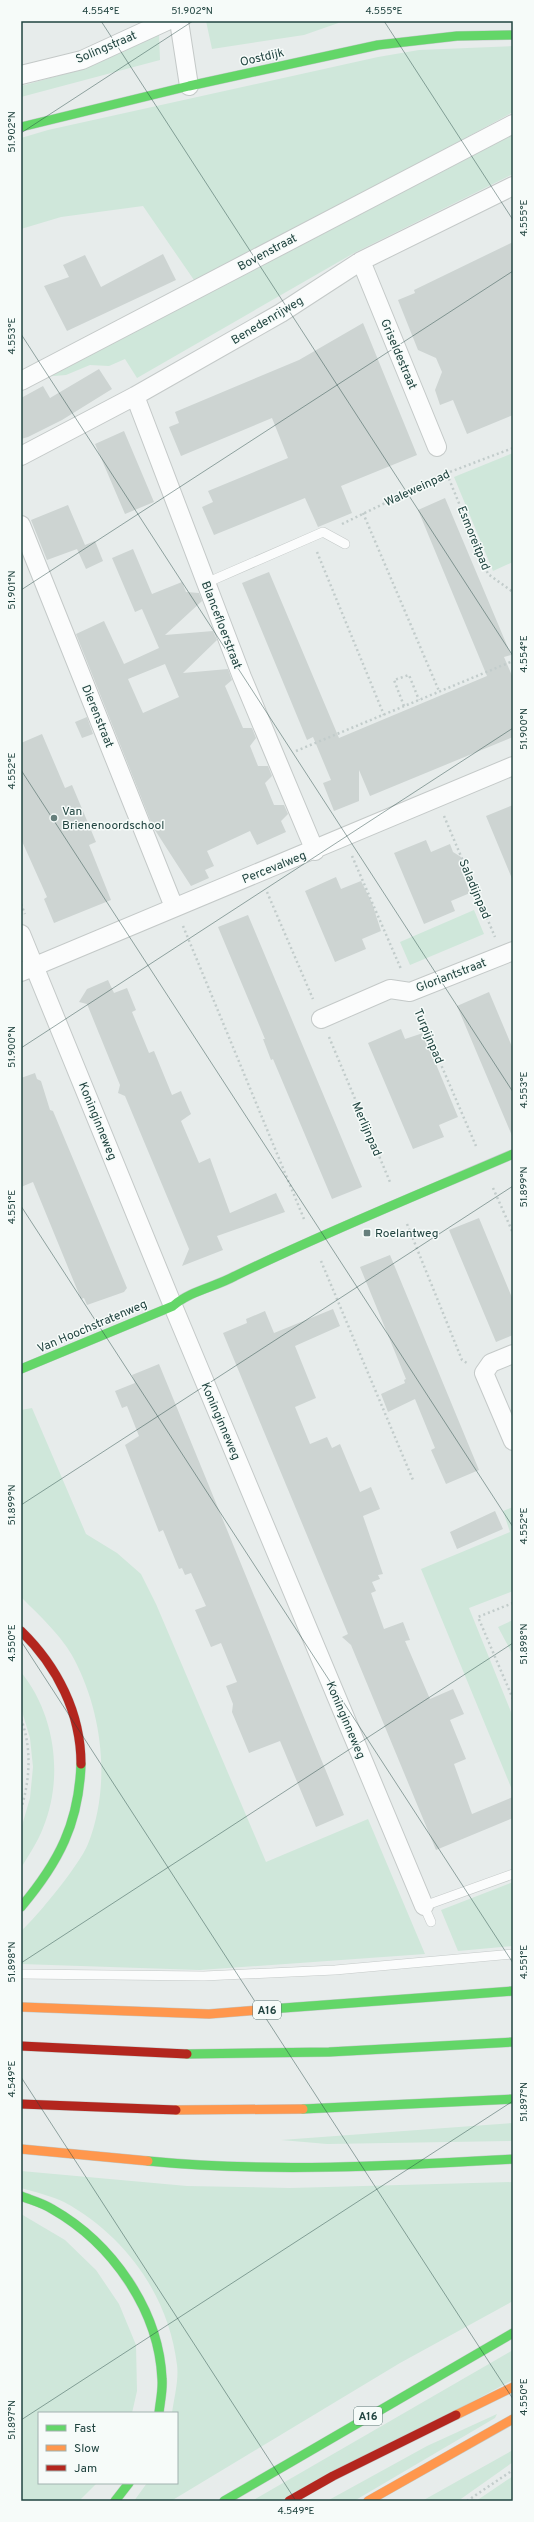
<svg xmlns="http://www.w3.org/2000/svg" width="534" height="2522" viewBox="0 0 534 2522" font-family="Overpass,sans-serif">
  <rect width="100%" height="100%" fill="#e7eceb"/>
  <path fill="#cfe7da" d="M 206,21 L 344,21 L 304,35 L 212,49 Z
    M 159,35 L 160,60 L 21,97 L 21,86 L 83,69 L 125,50 L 148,36 Z
    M 513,46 L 513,112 L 294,231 L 194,280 L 143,206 L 61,217 L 21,229 L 21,138 L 48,130 L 378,57 L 419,50 Z
    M 513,132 L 513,174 L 354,253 L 137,378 L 125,359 L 109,366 L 90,365 L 66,375 L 42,377 Z
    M 513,453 L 513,562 L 493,571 L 454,477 Z
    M 474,910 L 484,934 L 410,965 L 400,942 Z
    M 32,1408 L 86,1534 L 117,1553 L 141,1574 L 156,1604 L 266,1862 L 368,1819 L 425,1954 L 200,1970 L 21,1964 L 21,1931 C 37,1917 80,1864 88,1844 C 111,1786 103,1714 74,1659 C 63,1637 38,1614 21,1597 L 21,1410 Z
    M 513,1507 L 513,1591 L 469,1608 L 513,1717 L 513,1792 L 421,1569 L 510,1532 L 503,1511 Z
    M 513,1620 L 513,1655 L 498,1627 Z
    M 21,1672 C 55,1714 64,1777 43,1828 C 38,1841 29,1855 21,1868 L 21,1829 L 30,1798 L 33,1767 L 30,1738 L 21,1708 Z
    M 513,1882 L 513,1946 L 458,1951 L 441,1910 Z
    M 513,2123 L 513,2141 L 327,2144 L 281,2140 Z
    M 21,2171 L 187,2186 L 290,2188 L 513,2182 L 513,2301 L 400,2363 L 171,2501 L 134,2501 L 147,2483 L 177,2483 L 177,2413 L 172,2413 C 174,2398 179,2380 177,2365 C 169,2296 125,2235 64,2202 C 51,2196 35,2192 21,2188 Z
    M 21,2214 L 65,2240 L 96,2270 L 119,2304 L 136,2345 L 137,2391 L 132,2413 L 39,2413 L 39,2483 L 97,2483 L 79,2501 L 21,2501 Z
    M 513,2350 L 513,2380 L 285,2501 L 252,2501 Z
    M 497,2414 L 495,2418 L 354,2501 L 327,2501 L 427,2446 Z
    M 513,2450 L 513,2462 L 458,2501 L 422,2501 Z
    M 513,2476 L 513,2501 L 476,2501 L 479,2499 Z"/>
  <path fill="#cdd4d2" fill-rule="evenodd" d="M 513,242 L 513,415 L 467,434 L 453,400 L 440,405 L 435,390 L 442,372 L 436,358 L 418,350 L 398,300 L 415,293 L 414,290 Z
    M 163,254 L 176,280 L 67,331 L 44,286 L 69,277 L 63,265 L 85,255 L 101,287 Z
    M 363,323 L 417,455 L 341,486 L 352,513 L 318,527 L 305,498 L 214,535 L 202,507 L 213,502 L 208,491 L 288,458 L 272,418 L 181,456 L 169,427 L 179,423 L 175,412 L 299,360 Z
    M 99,369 L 112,389 L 62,420 L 28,437 L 21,439 L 21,398 L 43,386 L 50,398 Z
    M 124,431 L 154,502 L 125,514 L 95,444 Z
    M 445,498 L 511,655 L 504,657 L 513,678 L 513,737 L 370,796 L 359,770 L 359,801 L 334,811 L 323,783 L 331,780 L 313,737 L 307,740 L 242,583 L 269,572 L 339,738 L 487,676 L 418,510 Z
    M 68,505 L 85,545 L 95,541 L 103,561 L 86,569 L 77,549 L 47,560 L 31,520 Z
    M 133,549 L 152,594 L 182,582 L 186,592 L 199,593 L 202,601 L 165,635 L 213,631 L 217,640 L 183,673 L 228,669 L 232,680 L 225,686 L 243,728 L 252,728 L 256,738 L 250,746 L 258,766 L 268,766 L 272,776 L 265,783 L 274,805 L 284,805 L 288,814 L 281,821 L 286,832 L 257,845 L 250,831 L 207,851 L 214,866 L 205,870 L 209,878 L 191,886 L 153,827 L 76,634 L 104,621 L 124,664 L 159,648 L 142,609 L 135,612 L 112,558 ZM 165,664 L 179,697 L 143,713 L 128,679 Z
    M 87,717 L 93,734 L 82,738 L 75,722 Z
    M 42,734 L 65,788 L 72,785 L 96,842 L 89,845 L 111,900 L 54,923 L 44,899 L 47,897 L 21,839 L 21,743 Z
    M 513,805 L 513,881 L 486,816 Z
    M 426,840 L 431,852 L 450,844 L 453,852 L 461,857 L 465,880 L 470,893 L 451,901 L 455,911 L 424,924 L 394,853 Z
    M 336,877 L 341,889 L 361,881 L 372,903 L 381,931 L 362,939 L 366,949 L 335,962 L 305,891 Z
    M 248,915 L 362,1187 L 332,1199 L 273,1059 L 271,1060 L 263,1039 L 265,1039 L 218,927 Z
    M 108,980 L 114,993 L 127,988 L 136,1010 L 132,1012 L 149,1053 L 154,1051 L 172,1095 L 181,1091 L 191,1114 L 181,1121 L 199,1163 L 210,1158 L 230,1213 L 276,1193 L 285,1212 L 217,1236 L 223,1250 L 182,1266 L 189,1249 L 125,1096 L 118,1093 L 120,1085 L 87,1004 L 79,1002 L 87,989 Z
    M 489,992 L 513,1049 L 513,1138 L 457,1006 Z
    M 401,1029 L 405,1039 L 423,1033 L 458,1117 L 439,1125 L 444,1137 L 413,1149 L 368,1043 Z
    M 35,1073 L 37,1079 L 41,1081 L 50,1110 L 53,1111 L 127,1288 L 124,1292 L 87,1305 L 84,1298 L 81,1299 L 33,1182 L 21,1187 L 21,1078 Z
    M 479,1218 L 513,1300 L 513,1335 L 496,1342 L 449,1230 Z
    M 390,1255 L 479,1470 L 446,1484 L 431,1450 L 435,1448 L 415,1399 L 388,1412 L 381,1394 L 405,1383 L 404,1380 L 406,1379 L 360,1267 Z
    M 333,1309 L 340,1326 L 295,1346 L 316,1398 L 295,1407 L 310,1444 L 327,1437 L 332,1448 L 340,1444 L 360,1492 L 371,1487 L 380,1509 L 363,1516 L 383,1574 L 378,1575 L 380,1579 L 372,1582 L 376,1591 L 371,1593 L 384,1629 L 403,1622 L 410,1640 L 405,1641 L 430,1699 L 453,1689 L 464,1714 L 450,1720 L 466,1759 L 454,1764 L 472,1814 L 513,1797 L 513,1818 L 436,1850 L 351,1645 L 342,1637 L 348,1634 L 223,1333 L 247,1323 L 246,1319 L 265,1311 L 274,1333 Z
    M 159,1364 L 344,1815 L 316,1827 L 280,1741 L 249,1753 L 232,1712 L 233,1704 L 226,1686 L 237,1682 L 221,1643 L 211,1647 L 195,1610 L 206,1606 L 191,1573 L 185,1575 L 182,1568 L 179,1569 L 163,1530 L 159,1532 L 125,1445 L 139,1436 L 127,1406 L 122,1408 L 115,1391 L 135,1383 L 132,1375 Z
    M 495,1511 L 503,1529 L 457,1549 L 450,1532 Z"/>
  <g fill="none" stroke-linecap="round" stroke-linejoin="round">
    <defs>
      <path id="lane" d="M 206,583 L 323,532 L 345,544
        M 431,1922 L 424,1906 L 513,1874
        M 21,1974 L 204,1976 L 335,1970 L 513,1954"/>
      <path id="street" d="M 179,21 L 189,86
        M 21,75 L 82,60 L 167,21
        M 361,261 L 437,447
        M 21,381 L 513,124
        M 135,396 L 242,677 L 315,851
        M 21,456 L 135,396 L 281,313 L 361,261 L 513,186
        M 21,525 L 174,907
        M 21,934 L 173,1306 L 424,1906
        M 21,972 L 513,766
        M 321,1019 L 390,989 L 410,992 L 513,951
        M 513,1354 L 491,1363 L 484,1373 L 513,1441"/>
      <path id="fast" d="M 21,127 L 189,86 L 378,45 L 457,36 L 513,35
        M 21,1369 L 173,1306 C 190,1291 215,1287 235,1276 C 326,1232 420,1194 513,1154
        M 21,1907 C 59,1862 79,1823 81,1764
        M 270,2009 L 513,1991
        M 187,2054 L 329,2052 L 513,2042
        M 303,2109 L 513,2099
        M 148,2161 C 269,2173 392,2166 513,2159
        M 21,2196 C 31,2200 43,2203 52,2209 C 112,2243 159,2310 162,2379 C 163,2390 160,2402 159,2413
        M 115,2501 L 129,2483
        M 224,2501 L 513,2333"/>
      <path id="slow" d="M 21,2007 L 209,2014 L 270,2009
        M 176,2110 L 303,2109
        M 21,2149 L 148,2161
        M 456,2415 L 513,2387
        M 368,2501 L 513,2419"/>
      <path id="jam" d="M 21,1631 C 57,1666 81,1713 81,1764
        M 21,2046 L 187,2054
        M 21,2104 L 176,2110
        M 289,2501 L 333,2476 L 456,2415"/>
    </defs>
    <use href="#lane" stroke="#c4c9c8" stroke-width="10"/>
    <use href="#street" stroke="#c4c9c8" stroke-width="20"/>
    <use href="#fast" stroke="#c2cac9" stroke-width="10"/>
    <use href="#slow" stroke="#c2cac9" stroke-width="10"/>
    <use href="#jam" stroke="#c2cac9" stroke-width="10"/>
    <path stroke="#c2cccb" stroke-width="2.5" stroke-dasharray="2 3" stroke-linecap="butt" d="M 447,474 L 488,574 L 513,592
      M 363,513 L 439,691
      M 342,524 L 447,473 L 513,448
      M 317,552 L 384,715
      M 404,706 L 394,680 L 409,675 L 419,700
      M 296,751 L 513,661
      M 444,816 L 495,937
      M 352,856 L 401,969
      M 267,892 L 313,999
      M 21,904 L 25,914
      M 183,926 L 304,1219
      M 418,1011 L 476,1146
      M 329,1037 L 390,1182
      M 493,1188 L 513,1233
      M 407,1224 L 462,1360 L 467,1363
      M 321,1261 L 413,1480
      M 513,1603 L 478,1617 L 513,1699
      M 21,1719 C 32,1748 30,1780 21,1809
      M 467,2501 L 513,2470"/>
    <use href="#lane" stroke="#fbfcfc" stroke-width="9"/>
    <use href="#street" stroke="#fbfcfc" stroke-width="18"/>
    <use href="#fast" stroke="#63d668" stroke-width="9"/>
    <use href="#slow" stroke="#ff974d" stroke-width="9"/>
    <use href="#jam" stroke="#b3261e" stroke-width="9"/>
  </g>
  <path fill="none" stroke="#214440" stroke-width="1" stroke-opacity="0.45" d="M 101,21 L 513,656M 384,21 L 513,220M 21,133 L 193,21M 21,334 L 513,1092M 21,590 L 513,271M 21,770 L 513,1527M 21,1048 L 513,728M 21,1206 L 513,1963M 21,1505 L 513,1186M 21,1641 L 513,2399M 21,1963 L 513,1643M 21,2077 L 296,2501M 21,2420 L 513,2101"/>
  <g fill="#667f7c" stroke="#f6fbf9" stroke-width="1.5">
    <circle cx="54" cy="818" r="4"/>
    <rect x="363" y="1229" width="8" height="8" rx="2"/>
  </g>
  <g text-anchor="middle" stroke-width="3" stroke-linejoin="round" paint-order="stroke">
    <g fill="#f6fbf9" stroke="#617b78" stroke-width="1">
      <rect x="253" y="2001" width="28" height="18" rx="3"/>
      <rect x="354" y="2407" width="28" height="18" rx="3"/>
    </g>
    <g font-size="11" font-weight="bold" fill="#214440">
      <text x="267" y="2014">A16</text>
      <text x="368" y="2420">A16</text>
    </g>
    <g font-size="12" fill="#214440" stroke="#f6fbf9">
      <text transform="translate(106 47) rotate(-23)" y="4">Solingstraat</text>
      <text transform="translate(262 57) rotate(-13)" y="4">Oostdijk</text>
      <text transform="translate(267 252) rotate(-28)" y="4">Bovenstraat</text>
      <text transform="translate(267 320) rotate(-31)" y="4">Benedenrijweg</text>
      <text transform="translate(399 354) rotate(67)" y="4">Griseldestraat</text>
      <text transform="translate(417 488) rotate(-25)" y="4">Waleweinpad</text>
      <text transform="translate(474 538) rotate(68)" y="4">Esmoreitpad</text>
      <text transform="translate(222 625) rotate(69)" y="4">Blancefloerstraat</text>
      <text transform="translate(98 716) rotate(68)" y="4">Dierenstraat</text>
      <text transform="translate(274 867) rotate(-22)" y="4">Percevalweg</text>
      <text transform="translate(475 889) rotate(67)" y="4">Saladijnpad</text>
      <text transform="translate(451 975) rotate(-21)" y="4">Gloriantstraat</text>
      <text transform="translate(429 1036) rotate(67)" y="4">Turpijnpad</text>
      <text transform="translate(98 1121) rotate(68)" y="4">Koninginneweg</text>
      <text transform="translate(367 1129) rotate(67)" y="4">Merlijnpad</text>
      <text transform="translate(92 1326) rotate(-23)" y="4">Van Hoochstratenweg</text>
      <text transform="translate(221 1421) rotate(67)" y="4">Koninginneweg</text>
      <text transform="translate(346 1720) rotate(67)" y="4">Koninginneweg</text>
    </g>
    <g font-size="12" fill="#214440" stroke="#f6fbf9" text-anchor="start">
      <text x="62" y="815">Van<tspan x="62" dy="14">Brienenoordschool</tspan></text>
      <text x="375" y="1237">Roelantweg</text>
    </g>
  </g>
  <rect width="534" height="2522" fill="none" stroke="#f6fbf9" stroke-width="44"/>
  <rect x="38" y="2412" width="140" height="72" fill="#f6fbf9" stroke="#a1b2af"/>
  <rect x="46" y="2425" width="20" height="6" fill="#63d668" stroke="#a1b2af"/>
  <text x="74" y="2432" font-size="12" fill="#214440">Fast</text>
  <rect x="46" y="2445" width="20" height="6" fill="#ff974d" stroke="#a1b2af"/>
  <text x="74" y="2452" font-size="12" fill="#214440">Slow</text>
  <rect x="46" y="2465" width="20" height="6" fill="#b3261e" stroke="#a1b2af"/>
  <text x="74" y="2472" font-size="12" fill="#214440">Jam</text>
  <rect x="22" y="22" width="490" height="2478" fill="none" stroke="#214440" stroke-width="1.5"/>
  <g font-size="10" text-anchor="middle" fill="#214440">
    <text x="101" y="14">4.554°E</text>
    <text x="192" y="14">51.902°N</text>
    <text x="384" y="14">4.555°E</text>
    <text transform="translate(11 132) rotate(-90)" y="4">51.902°N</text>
    <text transform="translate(523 218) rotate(-90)" y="4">4.555°E</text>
    <text transform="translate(11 336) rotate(-90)" y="4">4.553°E</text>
    <text transform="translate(11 590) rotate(-90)" y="4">51.901°N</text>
    <text transform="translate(523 654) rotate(-90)" y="4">4.554°E</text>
    <text transform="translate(523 729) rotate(-90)" y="4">51.900°N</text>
    <text transform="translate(11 771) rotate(-90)" y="4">4.552°E</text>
    <text transform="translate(11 1047) rotate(-90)" y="4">51.900°N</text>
    <text transform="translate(523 1090) rotate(-90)" y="4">4.553°E</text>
    <text transform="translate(523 1187) rotate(-90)" y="4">51.899°N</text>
    <text transform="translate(11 1207) rotate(-90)" y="4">4.551°E</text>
    <text transform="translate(11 1505) rotate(-90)" y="4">51.899°N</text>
    <text transform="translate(523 1526) rotate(-90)" y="4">4.552°E</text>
    <text transform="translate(11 1643) rotate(-90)" y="4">4.550°E</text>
    <text transform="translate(523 1644) rotate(-90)" y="4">51.898°N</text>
    <text transform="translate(523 1962) rotate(-90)" y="4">4.551°E</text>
    <text transform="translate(11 1962) rotate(-90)" y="4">51.898°N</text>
    <text transform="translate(11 2079) rotate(-90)" y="4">4.549°E</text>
    <text transform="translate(523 2102) rotate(-90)" y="4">51.897°N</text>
    <text transform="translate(523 2397) rotate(-90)" y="4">4.550°E</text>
    <text transform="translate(11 2420) rotate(-90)" y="4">51.897°N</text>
    <text x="296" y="2514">4.549°E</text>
  </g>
</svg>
